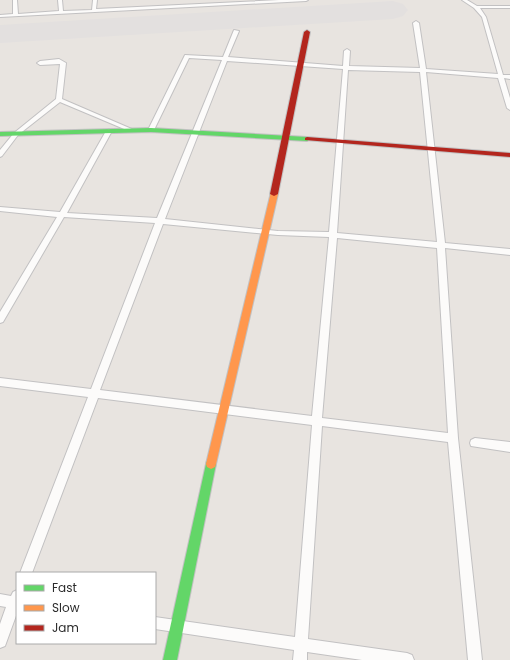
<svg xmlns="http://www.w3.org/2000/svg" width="510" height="660" viewBox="0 0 510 660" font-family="Poppins,sans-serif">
  <rect width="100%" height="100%" fill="#e8e4e0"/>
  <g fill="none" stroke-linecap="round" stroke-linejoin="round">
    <path fill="#e3e0df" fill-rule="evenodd" d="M 393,1 L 403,4 L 408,10 L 403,16 L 393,19 L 0,43 L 0,25 Z"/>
    <defs>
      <path id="street" d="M 13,0 L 17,0 L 18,14 L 59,11 L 58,0 L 62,0 L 63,11 L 92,10 L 93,0 L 97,0 L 96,9 L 279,0 L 308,0 L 306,1 L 0,17 L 0,15 L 13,14 Z
        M 462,0 L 467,0 L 477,6 L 510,6 L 510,8 L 480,8 L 486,17 L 503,75 L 510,75 L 510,79 L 504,78 L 510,98 L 510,110 L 507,108 L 498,78 L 426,72 L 445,243 L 510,249 L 510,255 L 445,248 L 458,438 L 482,660 L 468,660 L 448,442 L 322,426 L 308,639 L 407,653 L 412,655 L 414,660 L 362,660 L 307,652 L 307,660 L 293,660 L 294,650 L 155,629 L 155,617 L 295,637 L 312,425 L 98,398 L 32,573 L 20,573 L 88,397 L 0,386 L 0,378 L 91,389 L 155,223 L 64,217 L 3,322 L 0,323 L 0,312 L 57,217 L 0,211 L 0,207 L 60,212 L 106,131 L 109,129 L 112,131 L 67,213 L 157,218 L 222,60 L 189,58 L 154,130 L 151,132 L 148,130 L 185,55 L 223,57 L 234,30 L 239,31 L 228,57 L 343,66 L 344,51 L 347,49 L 350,51 L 349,66 L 420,68 L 413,23 L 416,21 L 419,23 L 426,69 L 498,74 L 482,17 L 474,8 ZM 227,61 L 343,69 L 329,232 L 278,231 L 165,219 ZM 348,70 L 420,72 L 437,242 L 337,233 ZM 163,224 L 278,235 L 329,237 L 312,416 L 100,390 ZM 337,238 L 437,248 L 448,433 L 322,418 Z
        M 59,59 L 66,63 L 62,99 L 134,130 L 129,131 L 60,102 L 18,135 L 2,156 L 0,157 L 0,150 L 14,133 L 56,99 L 60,64 L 40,65 L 37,63 L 40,61 Z
        M 475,438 L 510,442 L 510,452 L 471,446 L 470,443 L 471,440 Z
        M 17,590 L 17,613 L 5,646 L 0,648 L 0,624 L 6,607 L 0,606 L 0,594 L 11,596 L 13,592 Z"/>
      <path id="fast" d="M 151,128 L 307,137 L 310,139 L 307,141 L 151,132 L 0,136 L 0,132 Z
        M 211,459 L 215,461 L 216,464 L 177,660 L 163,660 L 206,464 L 207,461 Z"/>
      <path id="slow" d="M 271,192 L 274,192 L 278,194 L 216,464 L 215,467 L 211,469 L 207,467 L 206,464 Z"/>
      <path id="jam" d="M 307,30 L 310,32 L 278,194 L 274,196 L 270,194 L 304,32 Z
        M 307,137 L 510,153 L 510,157 L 305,140 L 305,138 Z"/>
    </defs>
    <use href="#street" stroke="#c2c1c2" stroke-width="2"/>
    <use href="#fast" stroke="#c2c1c2" stroke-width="2"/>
    <use href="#slow" stroke="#c2c1c2" stroke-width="2"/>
    <use href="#jam" stroke="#c2c1c2" stroke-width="2"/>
    <use href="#street" fill="#fcfbfa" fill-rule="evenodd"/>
    <use href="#fast" fill="#63d668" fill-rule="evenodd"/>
    <use href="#slow" fill="#ff974d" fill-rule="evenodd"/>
    <use href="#jam" fill="#b3261e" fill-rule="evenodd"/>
  </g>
  <rect x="16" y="572" width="140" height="72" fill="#ffffff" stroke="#aaaaaa"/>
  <rect x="24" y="585" width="20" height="6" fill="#63d668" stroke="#aaaaaa"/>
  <text x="52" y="592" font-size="12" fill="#2b2b2b">Fast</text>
  <rect x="24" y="605" width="20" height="6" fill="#ff974d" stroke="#aaaaaa"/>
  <text x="52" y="612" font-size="12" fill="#2b2b2b">Slow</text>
  <rect x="24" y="625" width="20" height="6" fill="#b3261e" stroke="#aaaaaa"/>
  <text x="52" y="632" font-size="12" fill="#2b2b2b">Jam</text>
</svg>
